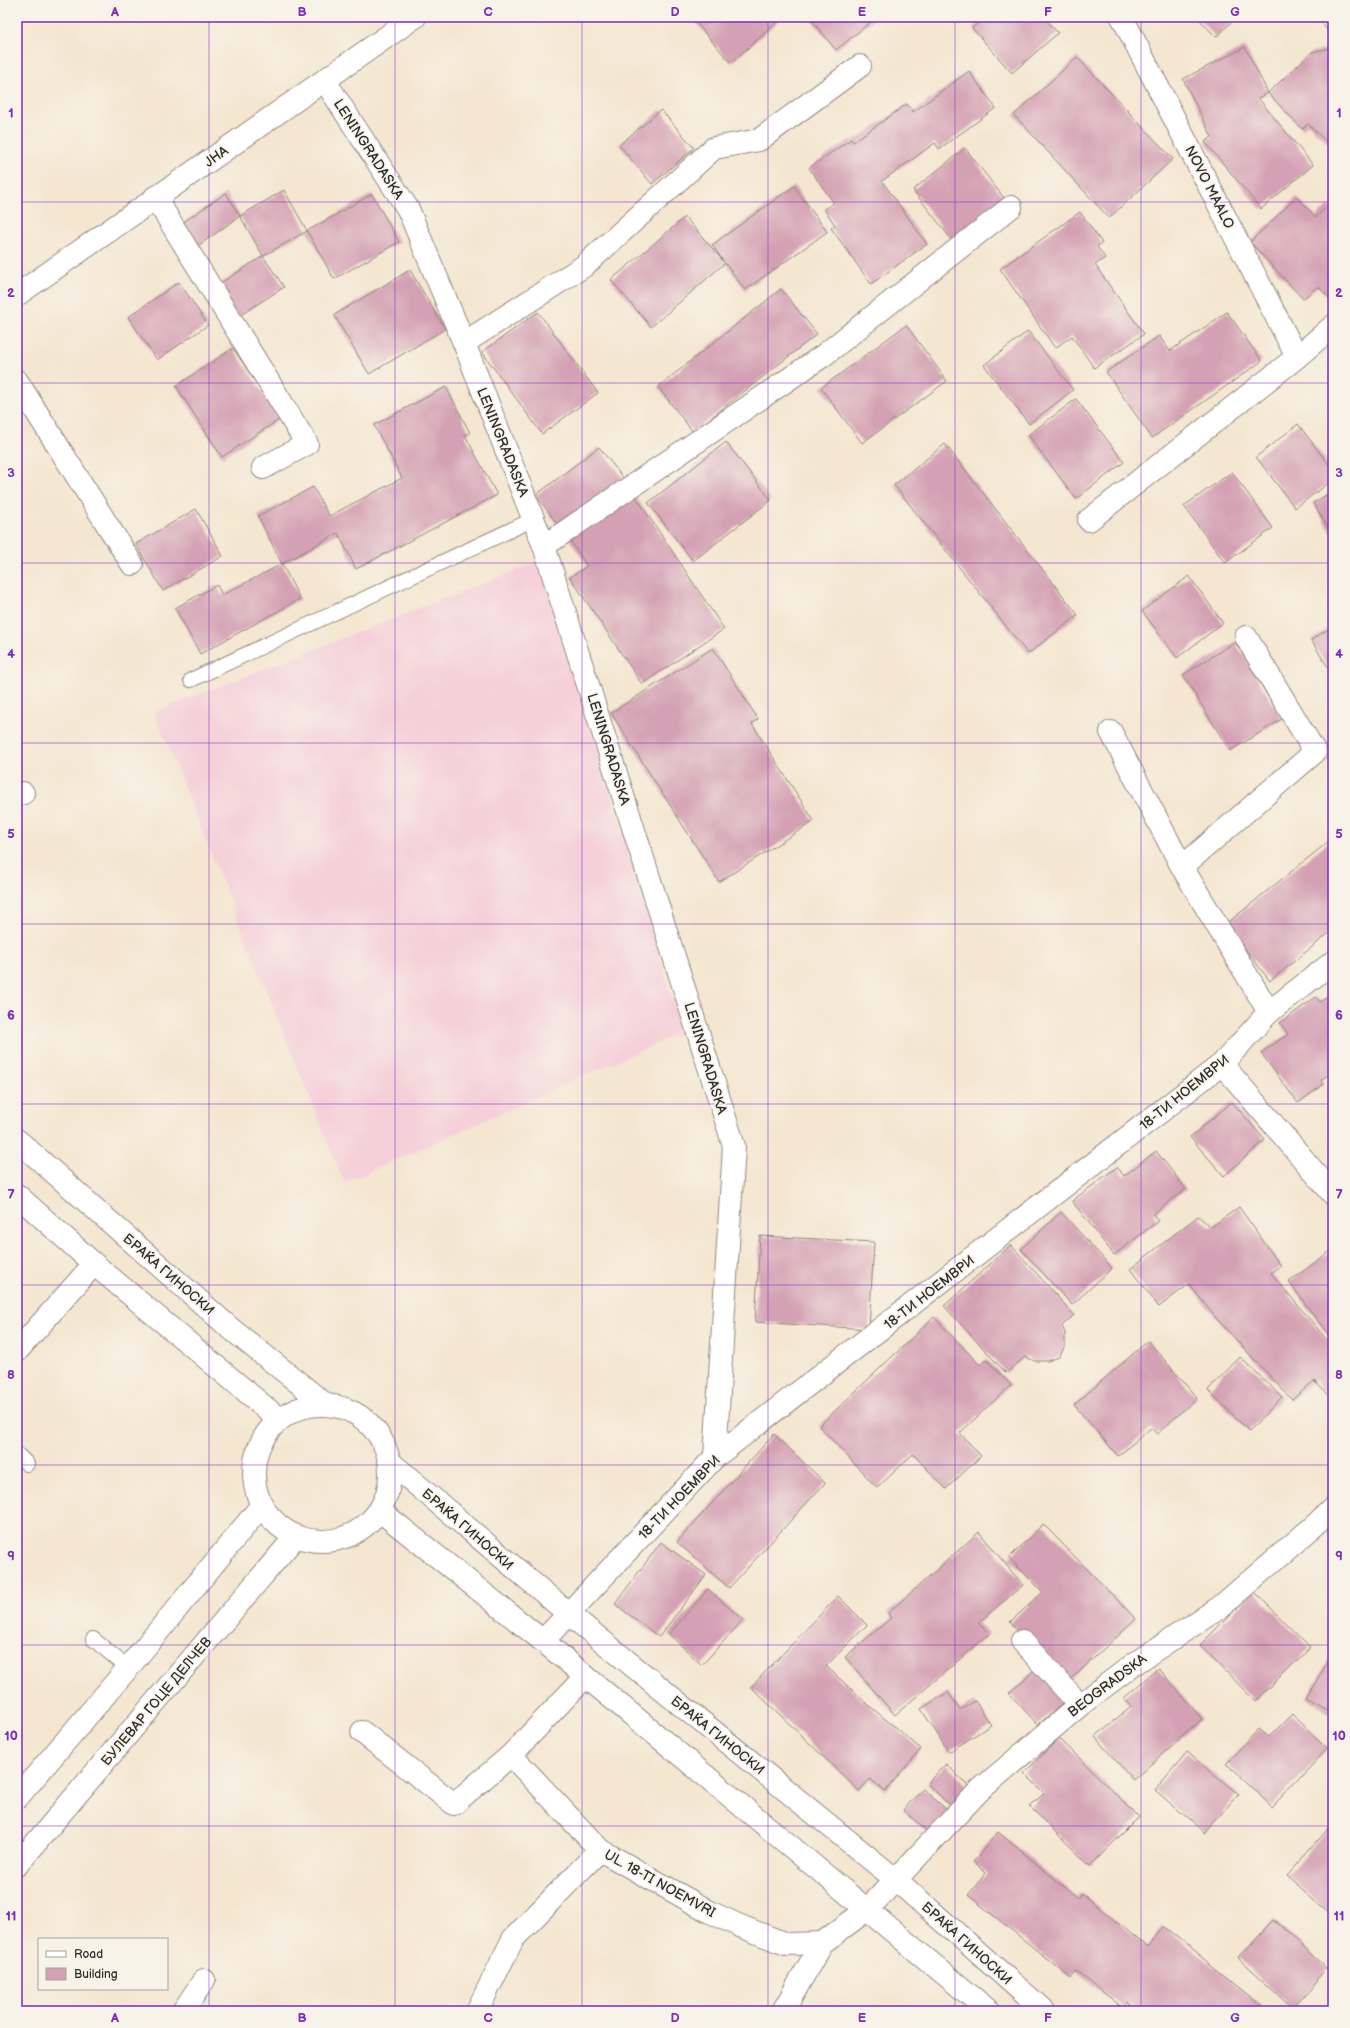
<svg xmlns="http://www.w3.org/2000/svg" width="1350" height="2028" viewBox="0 0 1350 2028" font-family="'Balsamiq Sans',sans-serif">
  <rect width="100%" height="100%" fill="#f7f3e8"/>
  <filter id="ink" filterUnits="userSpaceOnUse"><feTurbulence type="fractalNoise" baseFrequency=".025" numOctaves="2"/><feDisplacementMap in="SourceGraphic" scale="8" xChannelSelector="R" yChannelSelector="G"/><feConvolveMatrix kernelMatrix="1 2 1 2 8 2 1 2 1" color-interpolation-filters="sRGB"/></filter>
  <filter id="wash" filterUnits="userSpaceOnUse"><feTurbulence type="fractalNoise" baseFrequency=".012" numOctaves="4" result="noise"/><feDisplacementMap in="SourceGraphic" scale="16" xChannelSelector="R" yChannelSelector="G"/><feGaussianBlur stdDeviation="0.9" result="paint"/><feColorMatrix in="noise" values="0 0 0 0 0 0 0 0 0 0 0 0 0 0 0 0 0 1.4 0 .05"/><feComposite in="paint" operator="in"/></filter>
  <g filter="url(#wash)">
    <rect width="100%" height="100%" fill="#f4e6d0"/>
    <path fill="#f5cfd9" d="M 542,560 L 682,1032 L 344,1183 L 154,712 Z"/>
    <g id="blocks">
      <path fill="#d4a1b4" d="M 691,17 L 783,17 L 731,63 Z
        M 809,17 L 877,17 L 836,50 Z
        M 985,17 L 1043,17 L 1058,33 L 1012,73 L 972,28 Z
        M 1197,17 L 1237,17 L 1216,37 Z
        M 1318,17 L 1333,17 L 1333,39 Z
        M 1245,47 L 1268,93 L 1258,98 L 1313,165 L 1261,209 L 1205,142 L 1212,137 L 1183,79 Z
        M 1330,48 L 1333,51 L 1333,148 L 1308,124 L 1302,129 L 1268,93 L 1312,52 Z
        M 1077,57 L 1173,159 L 1109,218 L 1014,115 Z
        M 969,71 L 996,108 L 939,149 L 935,143 L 882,181 L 927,244 L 871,284 L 831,228 L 835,225 L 824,209 L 834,203 L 809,168 L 851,139 L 853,142 L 907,104 L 913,112 Z
        M 661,110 L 694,148 L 652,184 L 619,145 Z
        M 965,148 L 1004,198 L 952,240 L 913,190 Z
        M 794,186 L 827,232 L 745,290 L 725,263 L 651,327 L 611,280 L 685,217 L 724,262 L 712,245 Z
        M 284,190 L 307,231 L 263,256 L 240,216 Z
        M 226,193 L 240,216 L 195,248 L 179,225 Z
        M 372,194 L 399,242 L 334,279 L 307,231 Z
        M 1297,197 L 1316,217 L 1329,205 L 1333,210 L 1332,301 L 1318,286 L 1303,299 L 1250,242 Z
        M 1080,212 L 1102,243 L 1097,246 L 1105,258 L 1095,265 L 1144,334 L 1094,368 L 1072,336 L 1055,348 L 1000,269 Z
        M 263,256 L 284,287 L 236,318 L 216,286 Z
        M 410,270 L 445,329 L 369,374 L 334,315 Z
        M 179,282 L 208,325 L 157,360 L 128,317 Z
        M 781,289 L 817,334 L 693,432 L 658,387 Z
        M 538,312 L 598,393 L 542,434 L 482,352 Z
        M 1227,312 L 1262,361 L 1152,438 L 1106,372 L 1159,336 L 1170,351 Z
        M 906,325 L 947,381 L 862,443 L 821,388 Z
        M 1028,331 L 1073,390 L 1029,424 L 984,365 Z
        M 233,348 L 280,419 L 222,457 L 176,386 Z
        M 446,387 L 470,433 L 465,435 L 497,495 L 356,569 L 338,533 L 282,564 L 258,516 L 313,487 L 329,516 L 402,478 L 374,425 Z
        M 1076,399 L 1124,462 L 1076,499 L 1028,435 Z
        M 1298,424 L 1333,470 L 1333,480 L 1295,508 L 1256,457 Z
        M 726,442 L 771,500 L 693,561 L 648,503 Z
        M 945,444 L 1078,615 L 1028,654 L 894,485 Z
        M 599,447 L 624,479 L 560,528 L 536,495 Z
        M 1232,472 L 1273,528 L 1225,563 L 1184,506 Z
        M 1333,491 L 1333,536 L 1313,503 Z
        M 634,494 L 724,629 L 642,684 L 570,577 L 587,566 L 568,537 Z
        M 196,509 L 223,556 L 163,591 L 136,544 Z
        M 282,564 L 300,599 L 200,654 L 175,608 L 217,585 L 222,595 Z
        M 1189,576 L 1223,623 L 1177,658 L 1142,611 Z
        M 1333,626 L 1333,675 L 1311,640 Z
        M 1235,642 L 1282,719 L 1230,751 L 1183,675 Z
        M 713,648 L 758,719 L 752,724 L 814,821 L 719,882 L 611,713 Z
        M 1333,838 L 1333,930 L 1270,981 L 1226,924 Z
        M 1333,993 L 1333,1071 L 1321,1080 L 1324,1084 L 1298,1103 L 1261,1053 L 1288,1034 L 1280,1023 L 1316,997 L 1320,1002 Z
        M 1232,1102 L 1265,1140 L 1224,1176 L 1190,1137 Z
        M 1156,1151 L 1186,1189 L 1153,1214 L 1158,1221 L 1114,1255 L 1072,1201 L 1117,1167 L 1124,1176 Z
        M 1239,1207 L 1281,1266 L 1271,1273 L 1333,1347 L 1333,1399 L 1314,1381 L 1292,1400 L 1215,1317 L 1189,1284 L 1159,1307 L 1130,1269 L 1198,1216 L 1211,1227 Z
        M 1061,1212 L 1112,1268 L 1072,1305 L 1021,1249 Z
        M 760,1236 L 874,1242 L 869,1329 L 755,1322 Z
        M 1011,1245 L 1074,1315 L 1062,1326 L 1065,1333 L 1065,1346 L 1059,1357 L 1048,1361 L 1035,1361 L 1025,1357 L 1006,1373 L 944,1306 Z
        M 1333,1249 L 1333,1341 L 1289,1282 Z
        M 934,1317 L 980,1365 L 986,1359 L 1011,1385 L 960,1433 L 981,1456 L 946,1489 L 913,1454 L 877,1488 L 819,1426 Z
        M 1148,1341 L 1197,1398 L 1157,1434 L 1151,1428 L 1118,1456 L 1074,1405 Z
        M 1240,1357 L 1282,1397 L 1249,1431 L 1208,1390 Z
        M 774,1434 L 825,1483 L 729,1588 L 677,1542 Z
        M 1043,1524 L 1136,1619 L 1067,1683 L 1010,1622 L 1043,1592 L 1009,1558 Z
        M 979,1532 L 1023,1585 L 978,1623 L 989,1634 L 895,1715 L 845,1657 L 891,1618 L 888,1613 Z
        M 661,1542 L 706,1575 L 659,1637 L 615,1604 Z
        M 708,1589 L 743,1620 L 702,1665 L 669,1634 Z
        M 1254,1591 L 1310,1648 L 1255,1701 L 1200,1645 Z
        M 838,1596 L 867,1625 L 826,1666 L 866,1703 L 921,1749 L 885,1791 L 870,1779 L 859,1791 L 751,1687 Z
        M 1329,1660 L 1333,1663 L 1333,1715 L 1306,1698 Z
        M 1040,1665 L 1069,1698 L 1038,1725 L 1009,1693 Z
        M 1158,1668 L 1202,1719 L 1133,1780 L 1095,1737 L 1131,1706 L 1124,1698 Z
        M 948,1692 L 960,1710 L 975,1701 L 991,1725 L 949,1752 L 921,1709 Z
        M 1292,1714 L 1327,1748 L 1272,1807 L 1226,1763 L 1259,1729 L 1269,1737 Z
        M 1059,1738 L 1139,1817 L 1090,1866 L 1030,1807 L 1044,1793 L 1024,1773 Z
        M 1187,1752 L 1238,1794 L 1205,1833 L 1155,1790 Z
        M 946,1764 L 971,1789 L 952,1808 L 927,1783 Z
        M 923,1789 L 948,1811 L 929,1833 L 903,1810 Z
        M 1328,1829 L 1333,1833 L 1333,1915 L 1287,1875 Z
        M 998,1832 L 1078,1898 L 1081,1893 L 1147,1947 L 1163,1926 L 1262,2006 L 1258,2011 L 1140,2011 L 1128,2002 L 1123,2008 L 1076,1971 L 1071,1978 L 968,1895 L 986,1873 L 973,1862 Z
        M 1274,1919 L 1328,1969 L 1292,2008 L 1238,1958 Z"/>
    </g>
  </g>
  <g filter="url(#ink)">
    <use href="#blocks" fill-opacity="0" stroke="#90887e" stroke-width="1"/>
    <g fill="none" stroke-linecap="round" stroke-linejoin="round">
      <defs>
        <path id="service" d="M 191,680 L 534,519
          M 17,1454 L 27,1464
          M 93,1639 L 128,1668"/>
        <path id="minor" d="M 1122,17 L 1297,357
          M 325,81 L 408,209 L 464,343 L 544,546 L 734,1146 L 715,1457
          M 155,197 L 307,444 L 263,468
          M 464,343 L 584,266 L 714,148 L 759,140 L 860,66
          M 17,381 L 132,564
          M 1089,520 L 1297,357 L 1333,326
          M 544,546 L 824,355 L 1011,207
          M 1111,732 L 1182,867 L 1269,1012
          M 17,795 L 23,793
          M 1182,867 L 1315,752 L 1246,637
          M 1222,1064 L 1333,1194
          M 17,1351 L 94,1264
          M 1022,1641 L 1080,1705
          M 362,1732 L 454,1804 L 511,1755 L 585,1677
          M 511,1755 L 600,1850
          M 17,1798 L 128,1668 L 262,1505
          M 17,1865 L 296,1536
          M 183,2011 L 204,1980
          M 477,2011 L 513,1939 L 600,1850 L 710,1912 L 740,1926 L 786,1944 L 822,1943 L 868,1909 L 980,1790 L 1080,1705 L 1134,1664 L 1220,1607 L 1314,1526 L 1333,1508
          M 783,2011 L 822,1943"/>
        <path id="tertiary" d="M 17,295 L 415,17
          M 17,1140 L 230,1328 L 325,1404
          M 17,1195 L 94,1264 L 279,1419
          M254 1473a68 68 0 1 1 136 0a68 68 0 1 1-136 0Z
          M 390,1462 L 569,1614 L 895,1879 L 1044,2011
          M 379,1510 L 543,1641 L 989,2011
          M 543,1641 L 715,1457 L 1222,1064 L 1269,1012 L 1333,962"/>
      </defs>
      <use href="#service" stroke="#90887e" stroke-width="16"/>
      <use href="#minor" stroke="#90887e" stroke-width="24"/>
      <use href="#tertiary" stroke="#90887e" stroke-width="24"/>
      <use href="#service" stroke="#fff" stroke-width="14"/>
      <use href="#minor" stroke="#fff" stroke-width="22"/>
      <use href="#tertiary" stroke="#fff" stroke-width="22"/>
    </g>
  </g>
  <path fill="none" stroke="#7b2cbf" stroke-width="1" stroke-opacity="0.55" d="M 209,17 L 209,2011M 395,17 L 395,2011M 582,17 L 582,2011M 768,17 L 768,2011M 955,17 L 955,2011M 1141,17 L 1141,2011M 17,202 L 1333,202M 17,383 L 1333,383M 17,563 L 1333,563M 17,743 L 1333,743M 17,924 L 1333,924M 17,1104 L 1333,1104M 17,1285 L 1333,1285M 17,1465 L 1333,1465M 17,1645 L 1333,1645M 17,1826 L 1333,1826"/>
  <g text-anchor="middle" stroke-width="3.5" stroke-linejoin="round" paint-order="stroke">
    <g font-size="14" fill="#2b2b2b" stroke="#f7f3e8">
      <text transform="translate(369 149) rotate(57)" y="5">LENINGRADASKA</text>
      <text transform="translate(216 156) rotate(-35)" y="5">ЈНА</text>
      <text transform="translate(1210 187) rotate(63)" y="5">NOVO MAALO</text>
      <text transform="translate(503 442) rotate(68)" y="5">LENINGRADASKA</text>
      <text transform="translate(609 749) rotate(73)" y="5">LENINGRADASKA</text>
      <text transform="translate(706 1058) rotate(73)" y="5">LENINGRADASKA</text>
      <text transform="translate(1184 1092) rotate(-39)" y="5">18-ТИ НОЕМВРИ</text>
      <text transform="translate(169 1274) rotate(41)" y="5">БРАЌА ГИНОСКИ</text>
      <text transform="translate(929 1292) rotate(-38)" y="5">18-ТИ НОЕМВРИ</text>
      <text transform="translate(679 1497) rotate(-46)" y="5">18-ТИ НОЕМВРИ</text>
      <text transform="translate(468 1529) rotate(41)" y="5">БРАЌА ГИНОСКИ</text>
      <text transform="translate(1107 1685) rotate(-37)" y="5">BEOGRADSKA</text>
      <text transform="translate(156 1701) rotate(-50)" y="5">БУЛЕВАР ГОЦЕ ДЕЛЧЕВ</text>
      <text transform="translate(718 1735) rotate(39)" y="5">БРАЌА ГИНОСКИ</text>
      <text transform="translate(660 1883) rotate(29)" y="5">UL. 18-TI NOEMVRI</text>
      <text transform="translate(967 1943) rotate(42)" y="5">БРАЌА ГИНОСКИ</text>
    </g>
  </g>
  <rect width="1350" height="2028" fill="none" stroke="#f7f3e8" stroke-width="44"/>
  <rect x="38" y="1938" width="130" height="52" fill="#f7f3e8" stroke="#a5a39c"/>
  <rect x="46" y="1951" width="20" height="6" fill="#ffffff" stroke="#a5a39c"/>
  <text x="74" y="1958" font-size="12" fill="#2b2b2b">Road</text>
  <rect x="46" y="1968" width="20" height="12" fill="#d4a1b4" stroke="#a5a39c"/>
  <text x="74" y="1978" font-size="12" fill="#2b2b2b">Building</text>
  <rect x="22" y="22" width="1306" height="1984" fill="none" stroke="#7b2cbf" stroke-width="1.5"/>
  <g font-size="13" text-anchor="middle" font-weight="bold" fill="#7b2cbf">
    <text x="115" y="16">A</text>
    <text x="302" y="16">B</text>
    <text x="488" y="16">C</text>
    <text x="675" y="16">D</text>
    <text x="862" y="16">E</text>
    <text x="1048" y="16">F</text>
    <text x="1235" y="16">G</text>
    <text x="11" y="117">1</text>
    <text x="1339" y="117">1</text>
    <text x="11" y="297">2</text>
    <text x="1339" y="297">2</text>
    <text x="11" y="477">3</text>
    <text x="1339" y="477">3</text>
    <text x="11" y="658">4</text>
    <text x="1339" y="658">4</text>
    <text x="11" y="838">5</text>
    <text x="1339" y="838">5</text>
    <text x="11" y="1019">6</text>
    <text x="1339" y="1019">6</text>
    <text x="11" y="1199">7</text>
    <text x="1339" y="1199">7</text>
    <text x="11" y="1379">8</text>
    <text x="1339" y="1379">8</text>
    <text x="11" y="1560">9</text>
    <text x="1339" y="1560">9</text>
    <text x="11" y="1740">10</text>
    <text x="1339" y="1740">10</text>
    <text x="11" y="1920">11</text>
    <text x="1339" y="1920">11</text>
    <text x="115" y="2022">A</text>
    <text x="302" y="2022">B</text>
    <text x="488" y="2022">C</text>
    <text x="675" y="2022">D</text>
    <text x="862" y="2022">E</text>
    <text x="1048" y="2022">F</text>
    <text x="1235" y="2022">G</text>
  </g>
</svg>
